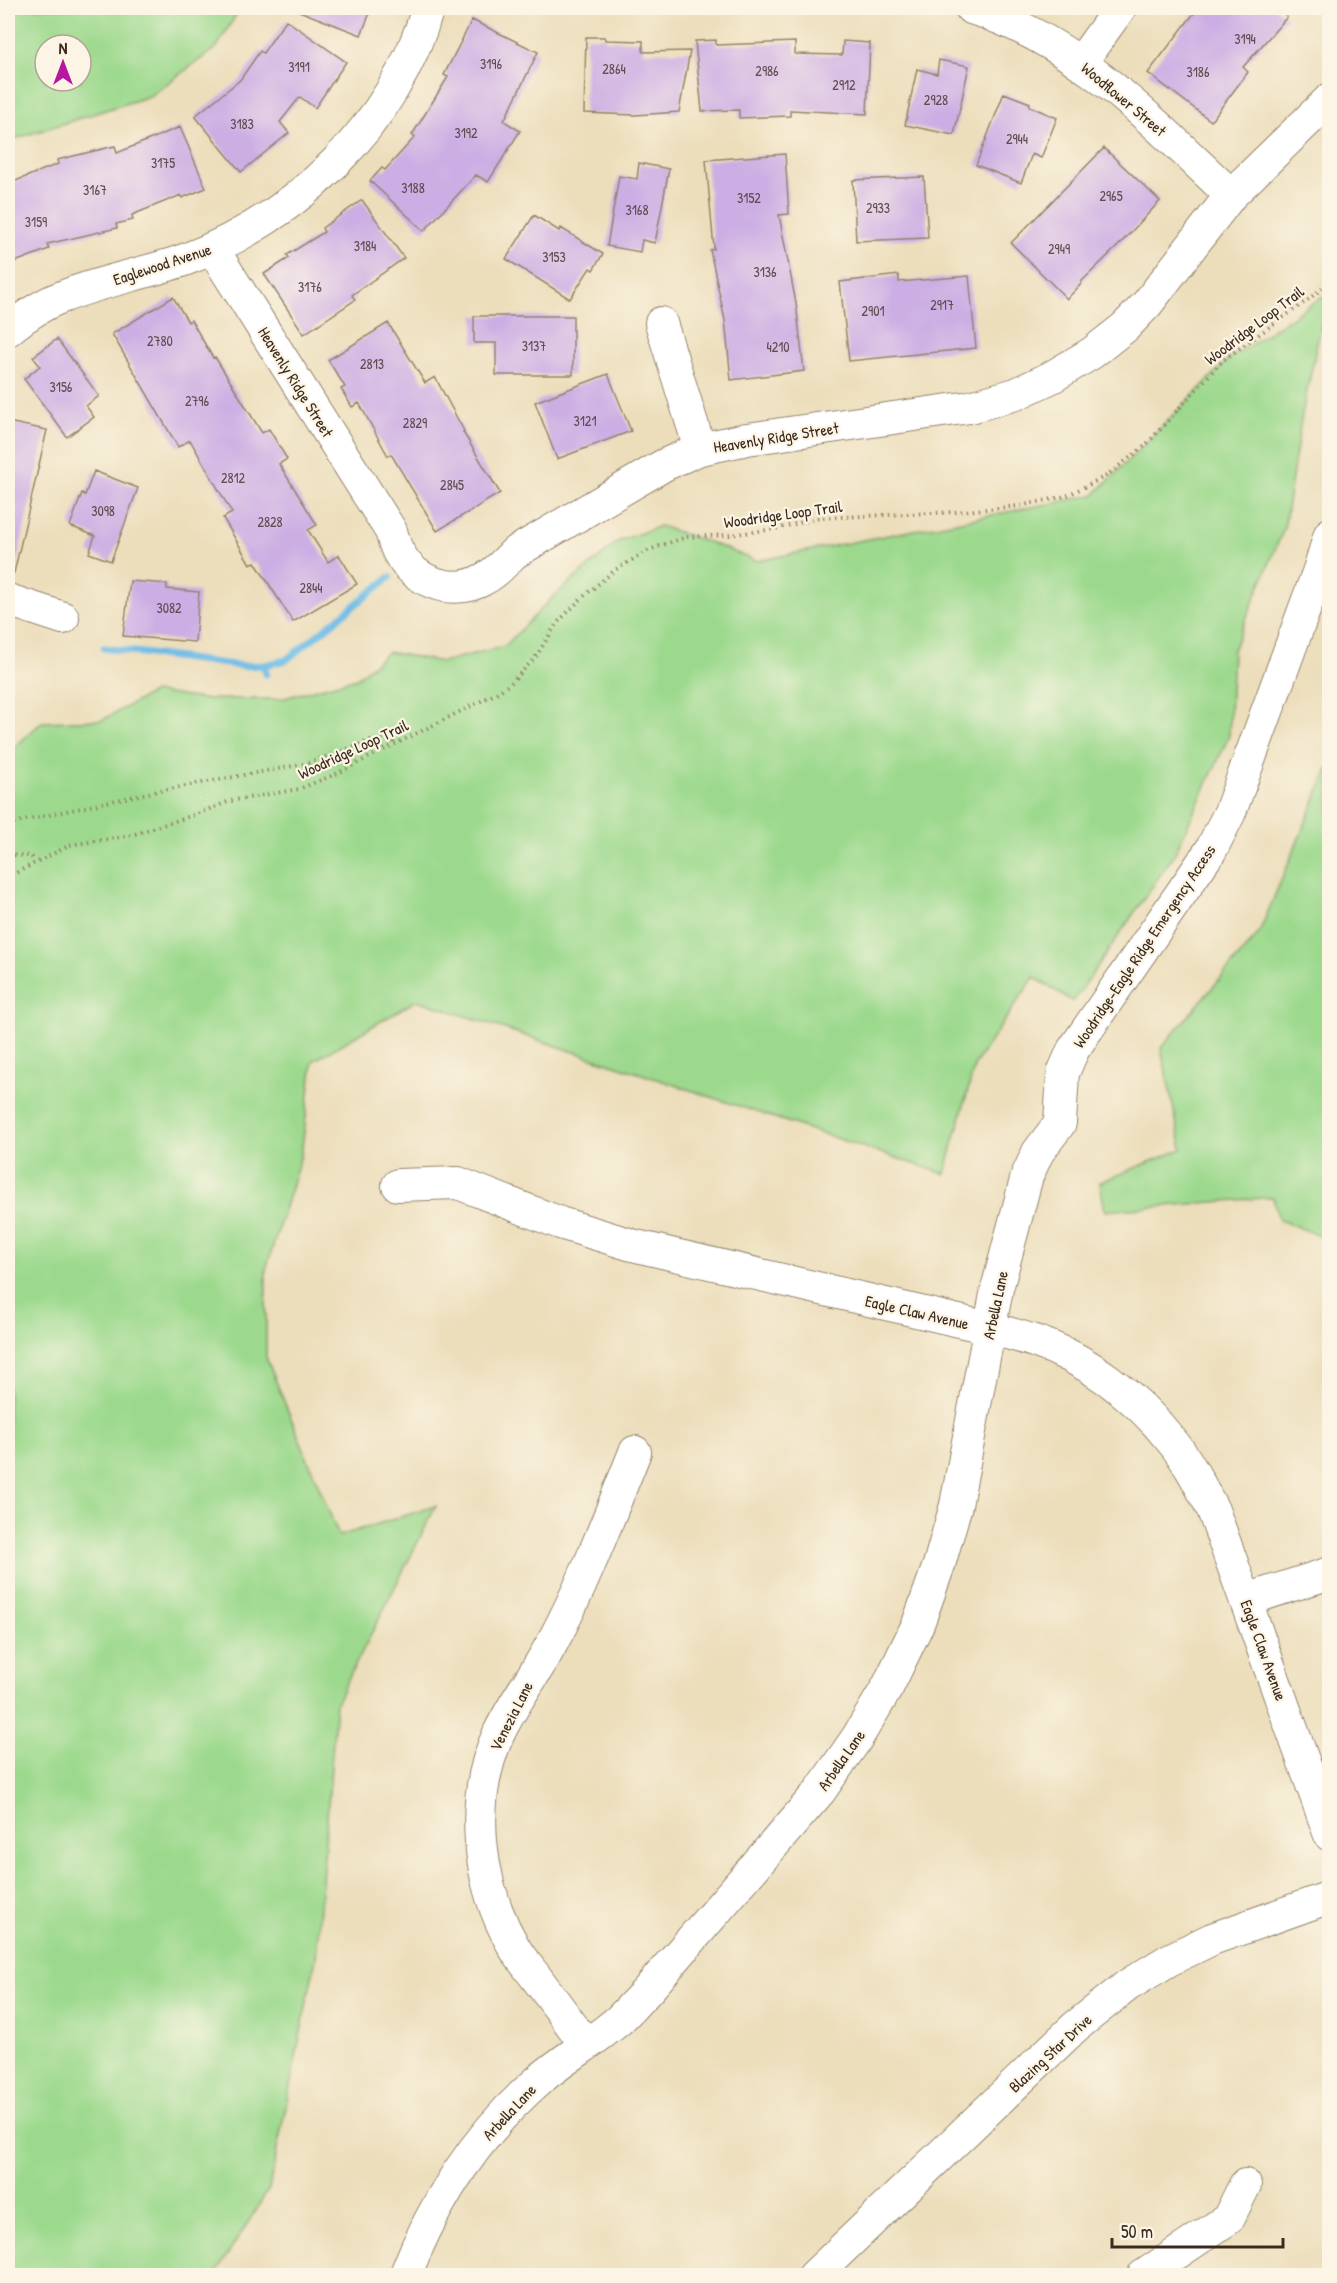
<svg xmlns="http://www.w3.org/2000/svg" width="1337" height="2283" viewBox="0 0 1337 2283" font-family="'Patrick Hand',sans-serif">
  <rect width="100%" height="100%" fill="#fcf5e5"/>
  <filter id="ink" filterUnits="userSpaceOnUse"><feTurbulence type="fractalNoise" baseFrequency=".0167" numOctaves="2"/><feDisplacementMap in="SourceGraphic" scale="12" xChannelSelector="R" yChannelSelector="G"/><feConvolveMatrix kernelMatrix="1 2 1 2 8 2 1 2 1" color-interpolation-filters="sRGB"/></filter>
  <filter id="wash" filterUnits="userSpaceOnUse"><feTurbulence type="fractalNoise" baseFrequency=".008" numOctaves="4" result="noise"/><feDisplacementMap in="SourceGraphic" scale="24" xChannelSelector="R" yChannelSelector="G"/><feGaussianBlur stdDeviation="1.35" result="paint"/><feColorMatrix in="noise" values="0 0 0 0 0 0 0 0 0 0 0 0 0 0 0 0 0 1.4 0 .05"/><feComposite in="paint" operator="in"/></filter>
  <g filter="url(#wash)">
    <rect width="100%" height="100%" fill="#ecdebb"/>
    <path fill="#9cd98d" stroke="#6c8256" stroke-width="1.5" fill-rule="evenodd" d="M 8,8 L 240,8 L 217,47 L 150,96 L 8,141 ZM 45,45 L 81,45 L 81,81 L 45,81 Z
      M 1328,293 L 1302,414 L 1284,528 L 1233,650 L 1229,736 L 1174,855 L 1073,1002 L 1034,977 L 975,1064 L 945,1174 L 417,1000 L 313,1061 L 301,1155 L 266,1269 L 266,1357 L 339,1536 L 436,1506 L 336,1703 L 316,1958 L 269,2189 L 215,2275 L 8,2275 L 8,753 L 42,722 L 102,720 L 154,692 L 202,699 L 281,699 L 357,678 L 388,652 L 442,662 L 505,646 L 553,597 L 619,541 L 660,526 L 711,543 L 756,561 L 1094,495 L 1229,359 Z
      M 1329,767 L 1329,1239 L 1279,1220 L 1273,1197 L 1105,1211 L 1100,1182 L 1182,1149 L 1161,1048 L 1259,933 Z"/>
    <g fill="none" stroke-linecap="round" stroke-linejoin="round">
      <path stroke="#6cbbe6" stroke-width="7" d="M 104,648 L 242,666 L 264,665
        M 266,674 L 264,665 L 286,660 L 390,577"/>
    </g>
    <g id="blocks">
      <path fill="#ccade4" d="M 1198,8 L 1276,8 L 1287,17 L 1243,67 L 1248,72 L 1211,121 L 1148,73 Z
        M 294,9 L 294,8 L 372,8 L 361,35 Z
        M 286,20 L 346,62 L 315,108 L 300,97 L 280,122 L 289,133 L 241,172 L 195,116 L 240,80 L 260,51 L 263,53 Z
        M 472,20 L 538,52 L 504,121 L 520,131 L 488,182 L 476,175 L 424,231 L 370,181 L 382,168 L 385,170 L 415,137 L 412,135 L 448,77 L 444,75 Z
        M 586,37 L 605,37 L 605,40 L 643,41 L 643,52 L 690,51 L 679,112 L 635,115 L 584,113 Z
        M 716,40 L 716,45 L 795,42 L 795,54 L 842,55 L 843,41 L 870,43 L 867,114 L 790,110 L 790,116 L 739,118 L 739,110 L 702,111 L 695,41 Z
        M 939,60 L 969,66 L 954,135 L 905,125 L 917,69 L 937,74 Z
        M 1004,93 L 1030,103 L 1029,106 L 1057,118 L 1041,158 L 1032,154 L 1021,183 L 976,165 Z
        M 180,127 L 206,188 L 182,198 L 181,195 L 132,215 L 133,220 L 116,224 L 117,228 L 47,244 L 49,249 L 15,262 L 8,243 L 8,184 L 58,164 L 57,160 L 115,146 L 117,153 Z
        M 1104,148 L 1160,201 L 1119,245 L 1081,282 L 1082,283 L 1067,299 L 1011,243 Z
        M 785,154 L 789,214 L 779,215 L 796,303 L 804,371 L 731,380 L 725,320 L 710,250 L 714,249 L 706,160 Z
        M 639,163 L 669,169 L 655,243 L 642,240 L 640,252 L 607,246 L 619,176 L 637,179 Z
        M 924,177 L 928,238 L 856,241 L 853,180 Z
        M 362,200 L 404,258 L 352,295 L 355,300 L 304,334 L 264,274 L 289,258 L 287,255 L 324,232 L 322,228 Z
        M 534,215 L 559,231 L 561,228 L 603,254 L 593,270 L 590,268 L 570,299 L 506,259 Z
        M 899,275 L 899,282 L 969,276 L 976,348 L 849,361 L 840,282 Z
        M 173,297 L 188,322 L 191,320 L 213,358 L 215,357 L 262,433 L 269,429 L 287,459 L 279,464 L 317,525 L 308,530 L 328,562 L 339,555 L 357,584 L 293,622 L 255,562 L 250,564 L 223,518 L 232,513 L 190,440 L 178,447 L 112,334 Z
        M 474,316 L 573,316 L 573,375 L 496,375 L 496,343 L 474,343 Z
        M 388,323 L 425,383 L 435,377 L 464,431 L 463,432 L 500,493 L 437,531 L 391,454 L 388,456 L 359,403 L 352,407 L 341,389 L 345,387 L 328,360 Z
        M 57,339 L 99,396 L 86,406 L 94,417 L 67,437 L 24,379 L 40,366 L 33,357 Z
        M 608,374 L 631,431 L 557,459 L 535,402 Z
        M 8,422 L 47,430 L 14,573 L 8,572 Z
        M 94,471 L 138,488 L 111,561 L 89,553 L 95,536 L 70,526 L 82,493 L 85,495 Z
        M 130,581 L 167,584 L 167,589 L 199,592 L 195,642 L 123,636 Z"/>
    </g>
  </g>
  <g filter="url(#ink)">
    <use href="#blocks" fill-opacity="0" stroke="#94846c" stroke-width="1.5"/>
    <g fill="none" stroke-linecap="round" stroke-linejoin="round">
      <defs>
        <path id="minor" d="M 971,8 C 1076,40 1153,122 1231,195
          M 1081,62 L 1120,8
          M 212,248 L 391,531 C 393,538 395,547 399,553 C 414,582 453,596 482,580 C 495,574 504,563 514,553 L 664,465 L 700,449 L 747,439 L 970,407 L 1016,394 L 1052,377 L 1092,353 L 1125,327 L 1147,304 L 1231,195 L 1330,99
          M 661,323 L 700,449
          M 8,330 C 24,317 42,304 62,297 C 101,281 144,274 184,260 C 297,218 394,125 428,8
          M 8,600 L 63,618
          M 398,1185 L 458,1183 L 560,1223 L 632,1245 L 989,1328 C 1004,1332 1019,1336 1034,1341 C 1086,1358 1136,1396 1170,1439 C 1188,1460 1200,1485 1213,1510 L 1330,1835
          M 1246,1600 L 1330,1573
          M 586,2045 C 570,2023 554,2001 538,1980 C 530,1969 520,1958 514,1947 C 477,1883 468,1800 499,1733 C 514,1701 536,1674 552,1643 C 585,1582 609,1516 635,1452
          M 405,2276 C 434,2201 478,2133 539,2080 C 565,2058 595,2041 620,2019 C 629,2010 637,2001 646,1992 L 820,1791 L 857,1738 L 888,1686 L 918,1624 L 939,1565 L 956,1505 L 997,1289 L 1027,1176 L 1038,1152 L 1060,1123 L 1063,1073 L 1073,1050 L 1211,850 L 1230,812 L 1320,567 L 1330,534
          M 814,2276 L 1075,2027 L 1128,1985 L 1169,1960 L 1212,1939 L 1330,1897
          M 1143,2276 L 1228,2219 L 1245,2185"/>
      </defs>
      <use href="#minor" stroke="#94846c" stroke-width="34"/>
      <path stroke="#94846c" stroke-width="4" stroke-dasharray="1.5 4.5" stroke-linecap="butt" d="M 8,824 L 148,793 L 309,763 L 371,740 L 392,740 L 395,744
        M 8,855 L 31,856 L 35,861
        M 8,880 L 10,876 L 70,845 L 128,836 L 191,816 L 230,801 L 299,789 L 336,774 L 495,694 L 511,683 L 535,658 L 557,623 L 583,597 L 615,570 L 649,550 L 686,537 L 730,535 L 775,529 L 818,518 L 954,512 L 1019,506 L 1066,496 L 1106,476 L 1145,446 L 1223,360 L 1305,302 L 1330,282"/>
      <use href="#minor" stroke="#fff" stroke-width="32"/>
    </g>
  </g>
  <g text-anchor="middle" stroke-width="4.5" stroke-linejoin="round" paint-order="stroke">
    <g font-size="14" fill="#5f4b50">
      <text x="1245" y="44">3194</text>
      <text x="491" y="69">3196</text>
      <text x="299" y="72">3191</text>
      <text x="614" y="74">2864</text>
      <text x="767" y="76">2986</text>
      <text x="1198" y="77">3186</text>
      <text x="844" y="90">2912</text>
      <text x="936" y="105">2928</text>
      <text x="242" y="129">3183</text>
      <text x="466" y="138">3192</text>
      <text x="1017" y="144">2944</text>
      <text x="163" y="168">3175</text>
      <text x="413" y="193">3188</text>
      <text x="95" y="195">3167</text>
      <text x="1111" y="201">2965</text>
      <text x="749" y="203">3152</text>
      <text x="878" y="213">2933</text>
      <text x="637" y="215">3168</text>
      <text x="36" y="227">3159</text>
      <text x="365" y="251">3184</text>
      <text x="1059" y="254">2949</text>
      <text x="554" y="262">3153</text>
      <text x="765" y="277">3136</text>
      <text x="310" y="292">3176</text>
      <text x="942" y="310">2917</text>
      <text x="873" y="316">2901</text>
      <text x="160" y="346">2780</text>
      <text x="534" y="351">3137</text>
      <text x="778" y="352">4210</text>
      <text x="372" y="369">2813</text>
      <text x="61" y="392">3156</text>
      <text x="197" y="406">2796</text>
      <text x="585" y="426">3121</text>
      <text x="415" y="428">2829</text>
      <text x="233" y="483">2812</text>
      <text x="452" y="490">2845</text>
      <text x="103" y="516">3098</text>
      <text x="270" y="527">2828</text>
      <text x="311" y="593">2844</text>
      <text x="169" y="613">3082</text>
    </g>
    <g font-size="16" fill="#3b2a1e" stroke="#fcf5e5">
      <text transform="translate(1124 99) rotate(40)" y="6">Woodflower Street</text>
      <text transform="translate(162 264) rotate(-18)" y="6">Eaglewood Avenue</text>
      <text transform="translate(1254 325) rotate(-37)" y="6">Woodridge Loop Trail</text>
      <text transform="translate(296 382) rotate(58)" y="6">Heavenly Ridge Street</text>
      <text transform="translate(776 437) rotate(-9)" y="6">Heavenly Ridge Street</text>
      <text transform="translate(783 514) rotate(-8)" y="6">Woodridge Loop Trail</text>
      <text transform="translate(353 749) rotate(-25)" y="6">Woodridge Loop Trail</text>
      <text transform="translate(1144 946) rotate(-56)" y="6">Woodridge-Eagle Ridge Emergency Access</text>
      <text transform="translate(995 1305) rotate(-78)" y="6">Arbella Lane</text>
      <text transform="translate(917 1312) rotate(13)" y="6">Eagle Claw Avenue</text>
      <text transform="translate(1264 1650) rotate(70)" y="6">Eagle Claw Avenue</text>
      <text transform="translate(511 1716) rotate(-63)" y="6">Venezia Lane</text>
      <text transform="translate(841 1760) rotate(-55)" y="6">Arbella Lane</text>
      <text transform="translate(1050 2053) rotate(-43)" y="6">Blazing Star Drive</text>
      <text transform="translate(509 2112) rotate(-47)" y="6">Arbella Lane</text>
    </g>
  </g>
  <rect width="1337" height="2283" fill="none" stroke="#fcf5e5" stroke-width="30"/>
  <g transform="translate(63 63)"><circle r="28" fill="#fcf5e5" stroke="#afa495" stroke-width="1.5"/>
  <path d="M0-4.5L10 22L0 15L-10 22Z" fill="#b5179e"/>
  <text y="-9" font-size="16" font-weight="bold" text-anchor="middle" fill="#3b2a1e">N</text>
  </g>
  <path d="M1112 2238v9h171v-9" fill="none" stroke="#3b2a1e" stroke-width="3"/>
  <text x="1121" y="2238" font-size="18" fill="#3b2a1e" stroke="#fcf5e5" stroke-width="4.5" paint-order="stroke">50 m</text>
</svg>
